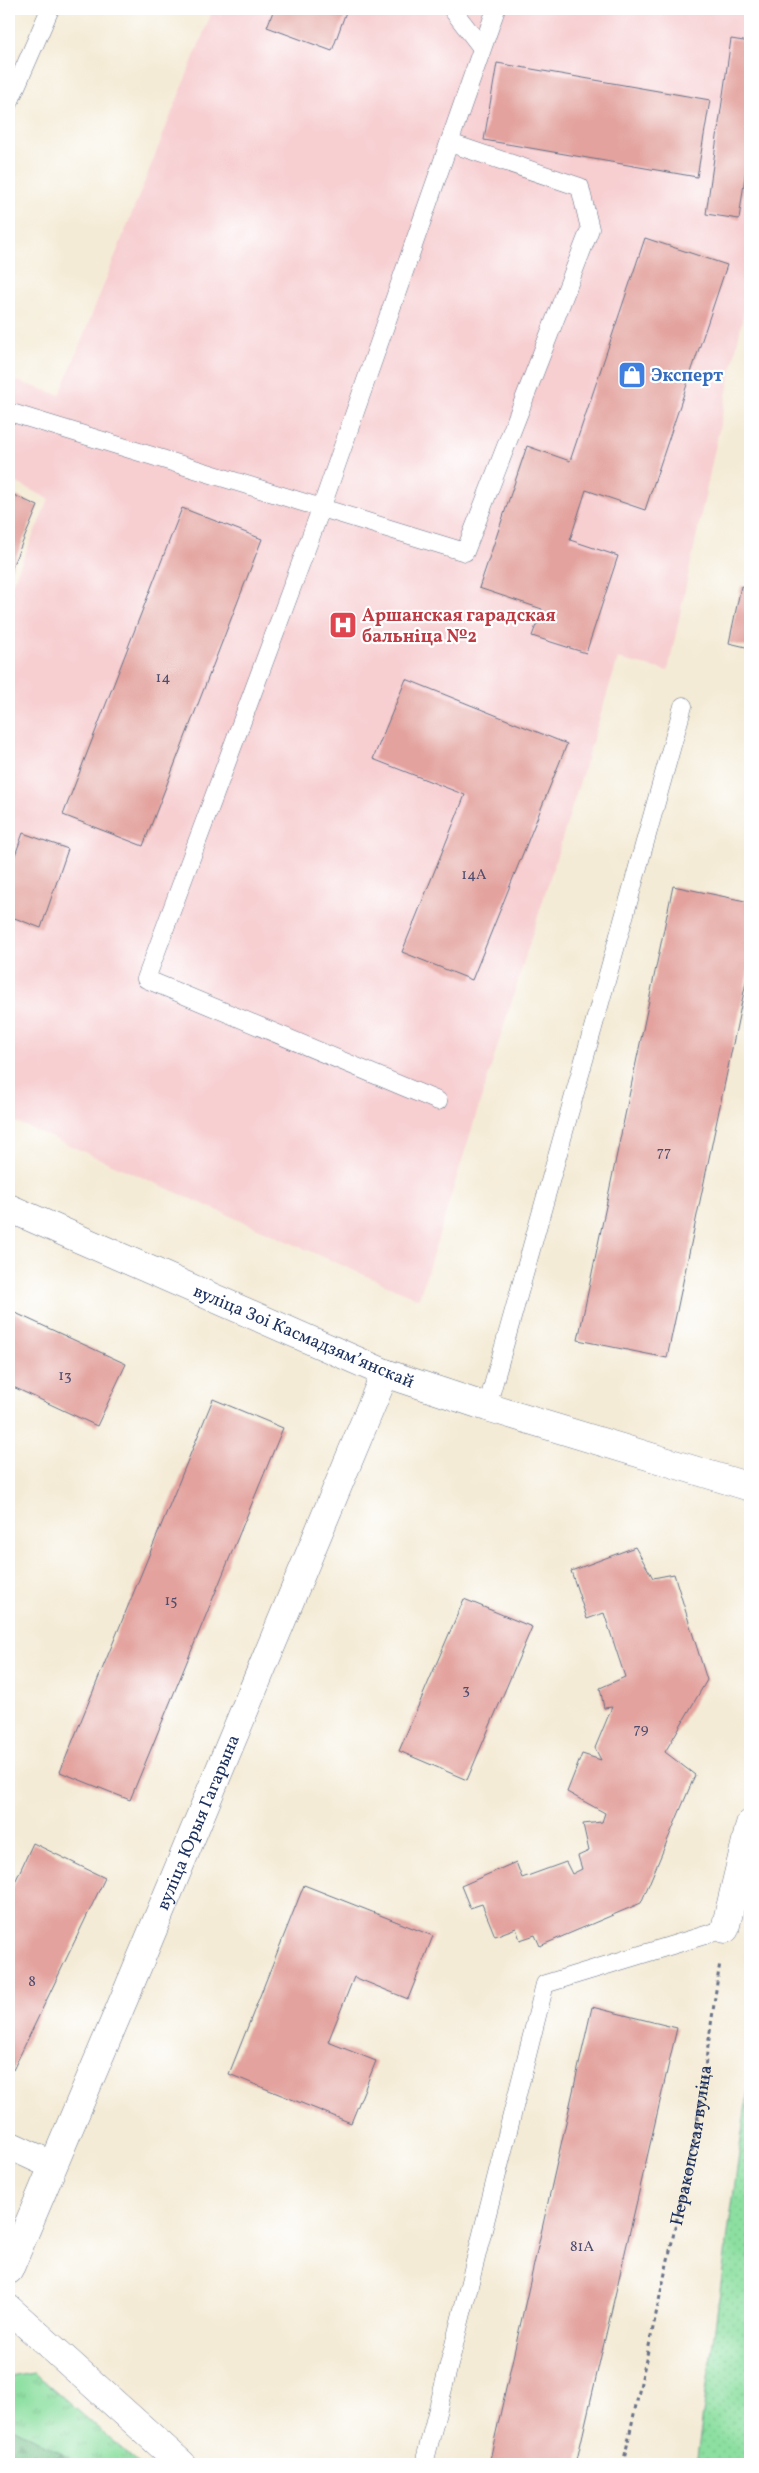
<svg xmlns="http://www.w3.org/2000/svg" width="759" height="2473" viewBox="0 0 759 2473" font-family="Vollkorn,serif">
  <defs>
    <pattern id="grass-tufts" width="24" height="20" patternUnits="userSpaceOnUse" patternTransform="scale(1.25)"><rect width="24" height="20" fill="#8cdfa0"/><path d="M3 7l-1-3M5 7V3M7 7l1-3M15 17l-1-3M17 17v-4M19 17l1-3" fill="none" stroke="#78c08c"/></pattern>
    <pattern id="forest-firs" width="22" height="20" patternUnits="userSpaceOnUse" patternTransform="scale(1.25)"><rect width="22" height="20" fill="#71be86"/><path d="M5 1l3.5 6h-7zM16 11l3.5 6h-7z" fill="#5c9b71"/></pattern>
    <pattern id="park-dots" width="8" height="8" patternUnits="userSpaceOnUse" patternTransform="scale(1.25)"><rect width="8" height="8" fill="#8cdfa0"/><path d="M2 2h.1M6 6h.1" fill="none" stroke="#78c08c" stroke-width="1.8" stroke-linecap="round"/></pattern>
  </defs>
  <rect width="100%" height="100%" fill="#fff"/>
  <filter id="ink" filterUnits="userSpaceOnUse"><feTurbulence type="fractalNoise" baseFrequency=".02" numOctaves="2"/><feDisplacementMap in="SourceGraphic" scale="10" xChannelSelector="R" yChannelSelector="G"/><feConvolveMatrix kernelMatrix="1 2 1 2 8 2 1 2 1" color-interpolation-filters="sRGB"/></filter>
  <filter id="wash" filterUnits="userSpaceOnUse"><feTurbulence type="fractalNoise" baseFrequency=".0096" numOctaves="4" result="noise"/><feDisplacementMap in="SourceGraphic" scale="20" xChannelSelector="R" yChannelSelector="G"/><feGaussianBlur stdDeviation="1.12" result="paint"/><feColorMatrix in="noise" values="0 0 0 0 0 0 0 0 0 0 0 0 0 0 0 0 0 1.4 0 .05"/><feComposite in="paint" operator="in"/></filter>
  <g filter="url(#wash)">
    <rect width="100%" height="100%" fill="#f4ebd6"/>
    <path fill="#f7cfd1" d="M 213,9 L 750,9 L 750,283 L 668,671 L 618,659 L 419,1299 L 9,1119 L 9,591 L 49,499 L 9,479 L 9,397 L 16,381 L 60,395 Z"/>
    <path fill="url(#grass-tufts)" stroke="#54877f" d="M 35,2373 L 139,2464 L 67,2464 L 70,2458 L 9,2426 L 9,2377 Z"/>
    <path fill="url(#forest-firs)" stroke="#467672" d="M 9,2426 L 70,2458 L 67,2464 L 9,2464 Z"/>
    <path fill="url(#park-dots)" stroke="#54877f" d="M 750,2075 L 750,2464 L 696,2464 Z"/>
    <g id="blocks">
      <path fill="#e3a29d" d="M 9,9 L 15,9 L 9,23 Z
        M 274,9 L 347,9 L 332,51 L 267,27 Z
        M 731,39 L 750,42 L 750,140 L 739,219 L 706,214 Z
        M 497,63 L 710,100 L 697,177 L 484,140 Z
        M 645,238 L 727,265 L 645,510 L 586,490 L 570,540 L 618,556 L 586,653 L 532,636 L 542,609 L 479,588 L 527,446 L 570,461 Z
        M 9,493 L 38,506 L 9,574 Z
        M 182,508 L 262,539 L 143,846 L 63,815 Z
        M 741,586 L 750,588 L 750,648 L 729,643 Z
        M 406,679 L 567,744 L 472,980 L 402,952 L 465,795 L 373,759 Z
        M 23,833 L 68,849 L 41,928 L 9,916 L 9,872 Z
        M 673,886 L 750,902 L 750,963 L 667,1358 L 578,1340 Z
        M 9,1310 L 126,1364 L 97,1426 L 9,1385 Z
        M 213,1399 L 283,1428 L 130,1800 L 60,1772 Z
        M 635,1547 L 653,1578 L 674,1574 L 707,1680 L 665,1752 L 695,1775 L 641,1903 L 540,1946 L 535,1935 L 520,1940 L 516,1928 L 495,1936 L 482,1904 L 470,1908 L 461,1886 L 516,1862 L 522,1878 L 566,1862 L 572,1874 L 582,1869 L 578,1856 L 589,1851 L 583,1824 L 602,1822 L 605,1813 L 567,1792 L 582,1754 L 601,1760 L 595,1748 L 612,1707 L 604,1708 L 600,1688 L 625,1677 L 604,1613 L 587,1619 L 571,1571 Z
        M 464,1599 L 532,1627 L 467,1780 L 399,1751 Z
        M 33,1843 L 105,1878 L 13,2070 L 9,2068 L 9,1895 Z
        M 304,1885 L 433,1936 L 408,1999 L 354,1977 L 328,2042 L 376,2061 L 351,2123 L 229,2074 Z
        M 592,2007 L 677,2028 L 576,2464 L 489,2464 Z"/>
    </g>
  </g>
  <g filter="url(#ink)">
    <use href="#blocks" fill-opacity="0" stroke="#677188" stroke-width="1"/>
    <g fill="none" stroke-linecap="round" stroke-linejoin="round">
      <defs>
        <path id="service" d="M 452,9 L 482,48
          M 9,103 L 50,9
          M 9,412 L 465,552 L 590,229 L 580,187 L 450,143
          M 438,1101 L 146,979 L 321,509 L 496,9
          M 487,1407 L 683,706
          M 424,2464 L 545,1984 L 725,1929"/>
        <g id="minor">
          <path d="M 9,1208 L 385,1373 L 487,1407 L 750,1487"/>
          <path d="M 725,1929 L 750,1824"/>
          <path d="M 9,2145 L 52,2165"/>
          <path id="s2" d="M 9,2270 L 129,1987 L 385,1373"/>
          <path d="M 9,2309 L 182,2464"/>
        </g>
      </defs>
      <use href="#service" stroke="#677188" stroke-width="19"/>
      <use href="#minor" stroke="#677188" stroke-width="29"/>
      <path stroke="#677188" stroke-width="3" stroke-dasharray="4 4" stroke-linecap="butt" id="s1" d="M 623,2464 L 695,2137 L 720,1962"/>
      <use href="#service" stroke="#fff" stroke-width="18"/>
      <use href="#minor" stroke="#fff" stroke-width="28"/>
    </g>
  </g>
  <defs>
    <symbol id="shop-square" viewBox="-11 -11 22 22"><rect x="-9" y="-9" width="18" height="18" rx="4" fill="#3f7fe0" stroke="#fff"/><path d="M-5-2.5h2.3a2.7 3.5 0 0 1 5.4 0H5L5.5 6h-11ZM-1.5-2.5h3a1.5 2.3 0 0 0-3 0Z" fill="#fff"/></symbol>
    <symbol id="hospital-square" viewBox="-11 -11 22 22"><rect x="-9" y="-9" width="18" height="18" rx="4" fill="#e0444e" stroke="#fff"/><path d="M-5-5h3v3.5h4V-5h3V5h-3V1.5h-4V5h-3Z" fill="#fff"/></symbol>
  </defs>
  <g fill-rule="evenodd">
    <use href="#shop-square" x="616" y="359" width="32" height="32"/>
    <use href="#hospital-square" x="327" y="609" width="32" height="32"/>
  </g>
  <g text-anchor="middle" stroke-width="4.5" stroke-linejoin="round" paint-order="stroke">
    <g font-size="15" fill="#4d4c6e">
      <text x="163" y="682">14</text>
      <text x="474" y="879">14А</text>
      <text x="664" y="1156">77</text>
      <text x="65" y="1380">13</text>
      <text x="171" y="1605">15</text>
      <text x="466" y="1694">3</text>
      <text x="641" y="1733">79</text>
      <text x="32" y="1986">8</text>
      <text x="582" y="2251">81А</text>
    </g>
    <g font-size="18" font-weight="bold" fill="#366cbe" stroke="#fff" text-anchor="start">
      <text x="651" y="381">Эксперт</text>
    </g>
    <g font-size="18" font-weight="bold" fill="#be3a42" stroke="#fff" text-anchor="start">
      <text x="362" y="621">Аршанская гарадская<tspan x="362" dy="21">бальніца №2</tspan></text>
    </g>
    <g font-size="18" fill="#1b2f5e" stroke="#fff">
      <text transform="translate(304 1336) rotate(23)" y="6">вуліца Зоі Касмадзямʼянскай</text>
      <text dy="6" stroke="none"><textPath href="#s2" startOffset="486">вуліца Юрыя Гагарына</textPath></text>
      <text dy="6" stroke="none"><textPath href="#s1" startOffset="326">Перакопская вуліца</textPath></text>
    </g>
  </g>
  <rect width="759" height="2473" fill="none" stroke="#fff" stroke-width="30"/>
</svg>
